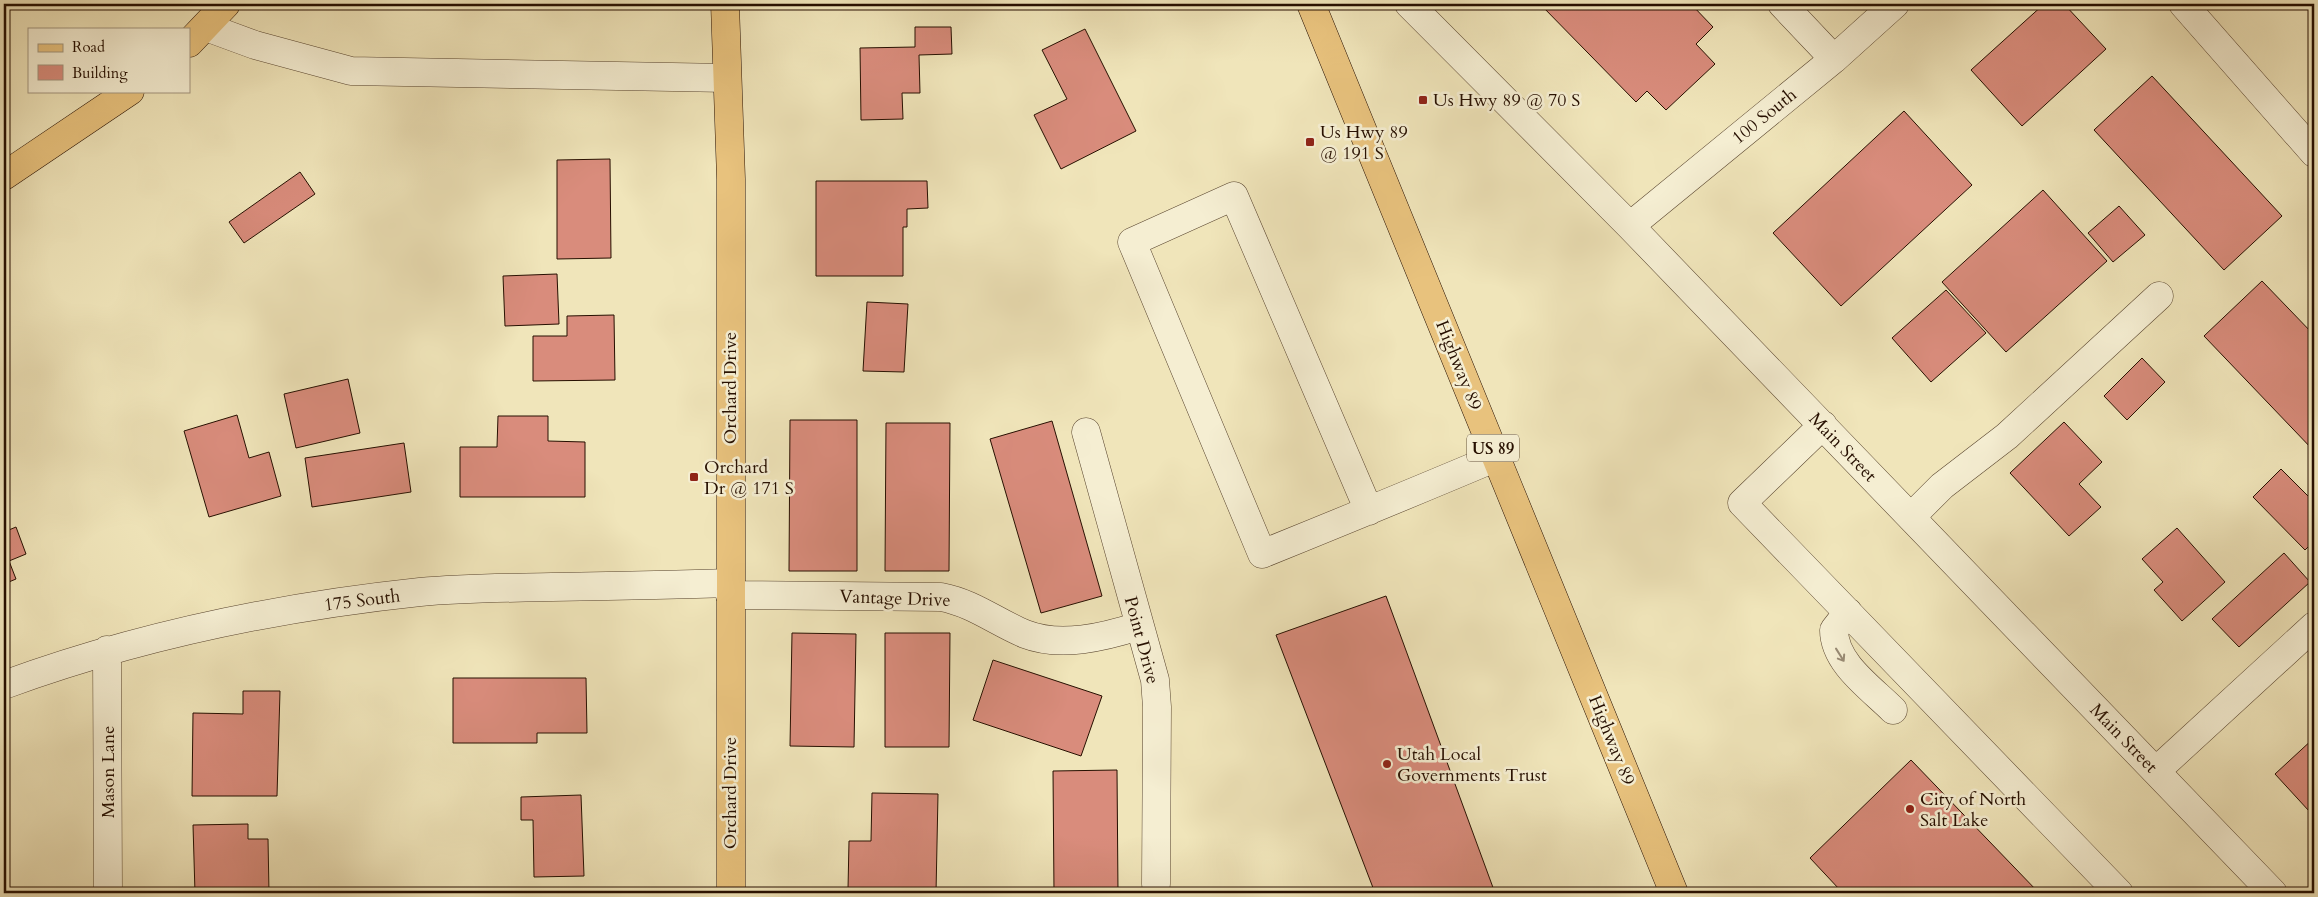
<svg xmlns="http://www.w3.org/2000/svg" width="2318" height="897" viewBox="0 0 2318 897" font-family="Cardo,serif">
  <rect width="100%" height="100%" fill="#f0e5ba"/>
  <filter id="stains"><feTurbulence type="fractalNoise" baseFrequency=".004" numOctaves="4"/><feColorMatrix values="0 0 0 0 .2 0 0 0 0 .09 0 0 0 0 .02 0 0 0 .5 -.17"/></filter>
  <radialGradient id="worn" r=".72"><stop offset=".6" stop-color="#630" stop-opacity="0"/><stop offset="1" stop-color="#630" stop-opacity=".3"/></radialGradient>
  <path fill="#d98c7c" stroke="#260f00" d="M 1540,4 L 1691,4 L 1713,27 L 1696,44 L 1715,64 L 1666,110 L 1647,91 L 1636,102 Z
    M 2044,4 L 2064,4 L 2106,49 L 2022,126 L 1971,70 Z
    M 915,27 L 951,27 L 952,54 L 919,55 L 920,93 L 902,93 L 903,119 L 861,120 L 860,48 L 915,47 Z
    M 1085,29 L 1136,131 L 1061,169 L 1034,115 L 1067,99 L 1042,50 Z
    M 2152,76 L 2282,216 L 2224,270 L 2094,130 Z
    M 1904,111 L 1972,185 L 1841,306 L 1773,233 Z
    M 610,159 L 611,258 L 557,259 L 557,160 Z
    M 300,172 L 315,194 L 244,243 L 229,222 Z
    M 816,181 L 927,181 L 928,208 L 907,209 L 907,227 L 903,227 L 903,276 L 816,276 Z
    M 2043,190 L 2107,261 L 2006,352 L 1942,282 Z
    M 2119,206 L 2145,235 L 2113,262 L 2088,233 Z
    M 557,274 L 559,324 L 505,326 L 503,276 Z
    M 2262,281 L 2314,335 L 2314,451 L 2204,336 Z
    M 1946,290 L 1986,333 L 1931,382 L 1892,338 Z
    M 867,302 L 908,304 L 904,372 L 863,371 Z
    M 614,315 L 615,380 L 533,381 L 533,336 L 567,336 L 567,316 Z
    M 2142,358 L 2165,382 L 2127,420 L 2104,396 Z
    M 348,379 L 360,433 L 296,448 L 284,394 Z
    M 237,415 L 249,458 L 269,452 L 281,496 L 209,517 L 184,431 Z
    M 498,416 L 548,416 L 548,441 L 585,442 L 585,497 L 460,497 L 460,447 L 497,447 Z
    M 790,420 L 857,420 L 857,571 L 789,571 Z
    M 1052,421 L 1102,596 L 1041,613 L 990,439 Z
    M 2064,422 L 2102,462 L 2079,484 L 2101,507 L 2069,536 L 2010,473 Z
    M 886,423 L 950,423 L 949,571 L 885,571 Z
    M 404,443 L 411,492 L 312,507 L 305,458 Z
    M 2281,469 L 2314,502 L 2314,541 L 2305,550 L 2253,497 Z
    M 16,527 L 26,554 L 9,561 L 16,579 L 4,584 L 4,532 Z
    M 2177,528 L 2225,582 L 2182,621 L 2154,590 L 2163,582 L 2142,559 Z
    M 2284,553 L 2310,582 L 2239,647 L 2212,619 Z
    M 1386,596 L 1495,893 L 1375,893 L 1276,635 Z
    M 792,633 L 856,634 L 854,747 L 790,746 Z
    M 885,633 L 950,633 L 949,747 L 885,747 Z
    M 993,660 L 1102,696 L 1081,756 L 973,720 Z
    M 453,678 L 586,678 L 587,733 L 537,733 L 537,743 L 453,743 Z
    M 243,691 L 280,691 L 277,796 L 192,796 L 193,713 L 243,714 Z
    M 2314,738 L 2314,806 L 2309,811 L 2275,774 Z
    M 1911,760 L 2039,893 L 1837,893 L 1840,890 L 1810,858 Z
    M 1117,770 L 1118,893 L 1054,893 L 1053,771 Z
    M 872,793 L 938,794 L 936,893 L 875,893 L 875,889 L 848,889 L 849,841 L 871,841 Z
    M 581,795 L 584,876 L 534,877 L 533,820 L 521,820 L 521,797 Z
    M 248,824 L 248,839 L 268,839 L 269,893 L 195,893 L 193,825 Z"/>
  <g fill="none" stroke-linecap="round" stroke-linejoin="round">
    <defs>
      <path id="minor" d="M 1409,4 L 1630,226 L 2273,893
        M 1782,4 L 1834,59
        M 2183,4 L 2314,153
        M 206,27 L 255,45 L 351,71 L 727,78
        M 1630,226 L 1834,59 L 1895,4
        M 1823,425 L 1742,503 L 2119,893
        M 1086,432 L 1155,680 L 1157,707 L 1156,884
        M 1369,511 L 1234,196 L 1132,242 L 1262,554 C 1341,522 1419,490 1497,457
        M 1911,517 L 1942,486 L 2007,436 L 2159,296
        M 730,595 L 941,597 C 973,603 996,622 1025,634 C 1061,648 1104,637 1139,626
        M 1848,612 L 1834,630 C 1834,663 1871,688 1893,710
        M 107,650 L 108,893
        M 4,685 C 138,636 277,607 420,592 C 463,588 508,588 552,587 C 611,586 670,585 729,583
        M 2156,771 L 2314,626"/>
      <path id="major" d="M 725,4 L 731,179 L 731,893
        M 1311,4 L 1674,893
        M 189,43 L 226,4
        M 4,176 L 130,91"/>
    </defs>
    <use href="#minor" stroke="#58442e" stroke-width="29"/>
    <use href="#major" stroke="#260f00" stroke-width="29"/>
    <use href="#minor" stroke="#f5eed2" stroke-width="28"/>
    <use href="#major" stroke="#e8c27d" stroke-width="28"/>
  </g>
  <defs><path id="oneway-shaft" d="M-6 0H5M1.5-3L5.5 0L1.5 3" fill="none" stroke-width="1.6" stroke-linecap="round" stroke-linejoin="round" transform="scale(1.25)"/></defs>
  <use stroke="#988a74" href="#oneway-shaft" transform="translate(1840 655) rotate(58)"/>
  <g fill="#8f2418" stroke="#f5eed2" stroke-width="2">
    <rect x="1418" y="95" width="10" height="10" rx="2.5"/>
    <rect x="1305" y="137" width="10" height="10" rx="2.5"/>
    <rect x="689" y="472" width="10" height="10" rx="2.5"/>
    <circle cx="1387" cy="764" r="5"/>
    <circle cx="1910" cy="809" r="5"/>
  </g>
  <g text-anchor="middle" stroke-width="5" stroke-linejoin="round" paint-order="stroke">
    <rect fill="#f5eed2" stroke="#64523f" stroke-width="1" x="1467" y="434.5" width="52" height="27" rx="4"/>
    <g font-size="16" font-weight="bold" fill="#260f00">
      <text x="1493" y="454">US 89</text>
    </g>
    <g font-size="18" fill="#260f00" stroke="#f5eed2" text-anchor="start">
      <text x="1433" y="106">Us Hwy 89 @ 70 S</text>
      <text x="1320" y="138">Us Hwy 89<tspan x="1320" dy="21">@ 191 S</tspan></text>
      <text x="704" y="473">Orchard<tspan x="704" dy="21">Dr @ 171 S</tspan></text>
      <text x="1397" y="760">Utah Local<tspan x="1397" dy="21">Governments Trust</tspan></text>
      <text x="1920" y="805">City of North<tspan x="1920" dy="21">Salt Lake</tspan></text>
    </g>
    <g font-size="18" fill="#260f00" stroke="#f5eed2">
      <text transform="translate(1764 116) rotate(-39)" y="6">100 South</text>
      <text transform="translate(1459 365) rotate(68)" y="6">Highway 89</text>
      <text transform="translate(730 388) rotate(-90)" y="6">Orchard Drive</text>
      <text transform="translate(1843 447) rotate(46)" y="6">Main Street</text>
      <text transform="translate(895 598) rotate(2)" y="6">Vantage Drive</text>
      <text transform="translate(362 600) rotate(-7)" y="6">175 South</text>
      <text transform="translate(1142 640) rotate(75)" y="6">Point Drive</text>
      <text transform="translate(2124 738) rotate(46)" y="6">Main Street</text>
      <text transform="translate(1612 740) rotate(68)" y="6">Highway 89</text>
      <text transform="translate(108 772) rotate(-90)" y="6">Mason Lane</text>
      <text transform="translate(730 793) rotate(-90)" y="6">Orchard Drive</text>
    </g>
  </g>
  <rect width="2318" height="897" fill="none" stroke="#f0e5ba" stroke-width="20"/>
  <rect x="5" y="5" width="2308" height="887" fill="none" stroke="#260f00" stroke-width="2.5"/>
  <rect x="10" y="10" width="2298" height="877" fill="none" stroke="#260f00"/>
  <rect x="28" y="28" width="162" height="65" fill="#f5eed2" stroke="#a2957e"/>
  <rect x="38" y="44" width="25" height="8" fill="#e8c27d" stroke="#a2957e"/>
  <text x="72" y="52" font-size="15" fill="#260f00">Road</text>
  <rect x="38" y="65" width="25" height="15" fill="#d98c7c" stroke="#a2957e"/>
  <text x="72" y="78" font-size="15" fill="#260f00">Building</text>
  <rect width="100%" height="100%" filter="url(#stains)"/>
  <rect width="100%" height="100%" fill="url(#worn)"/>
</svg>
